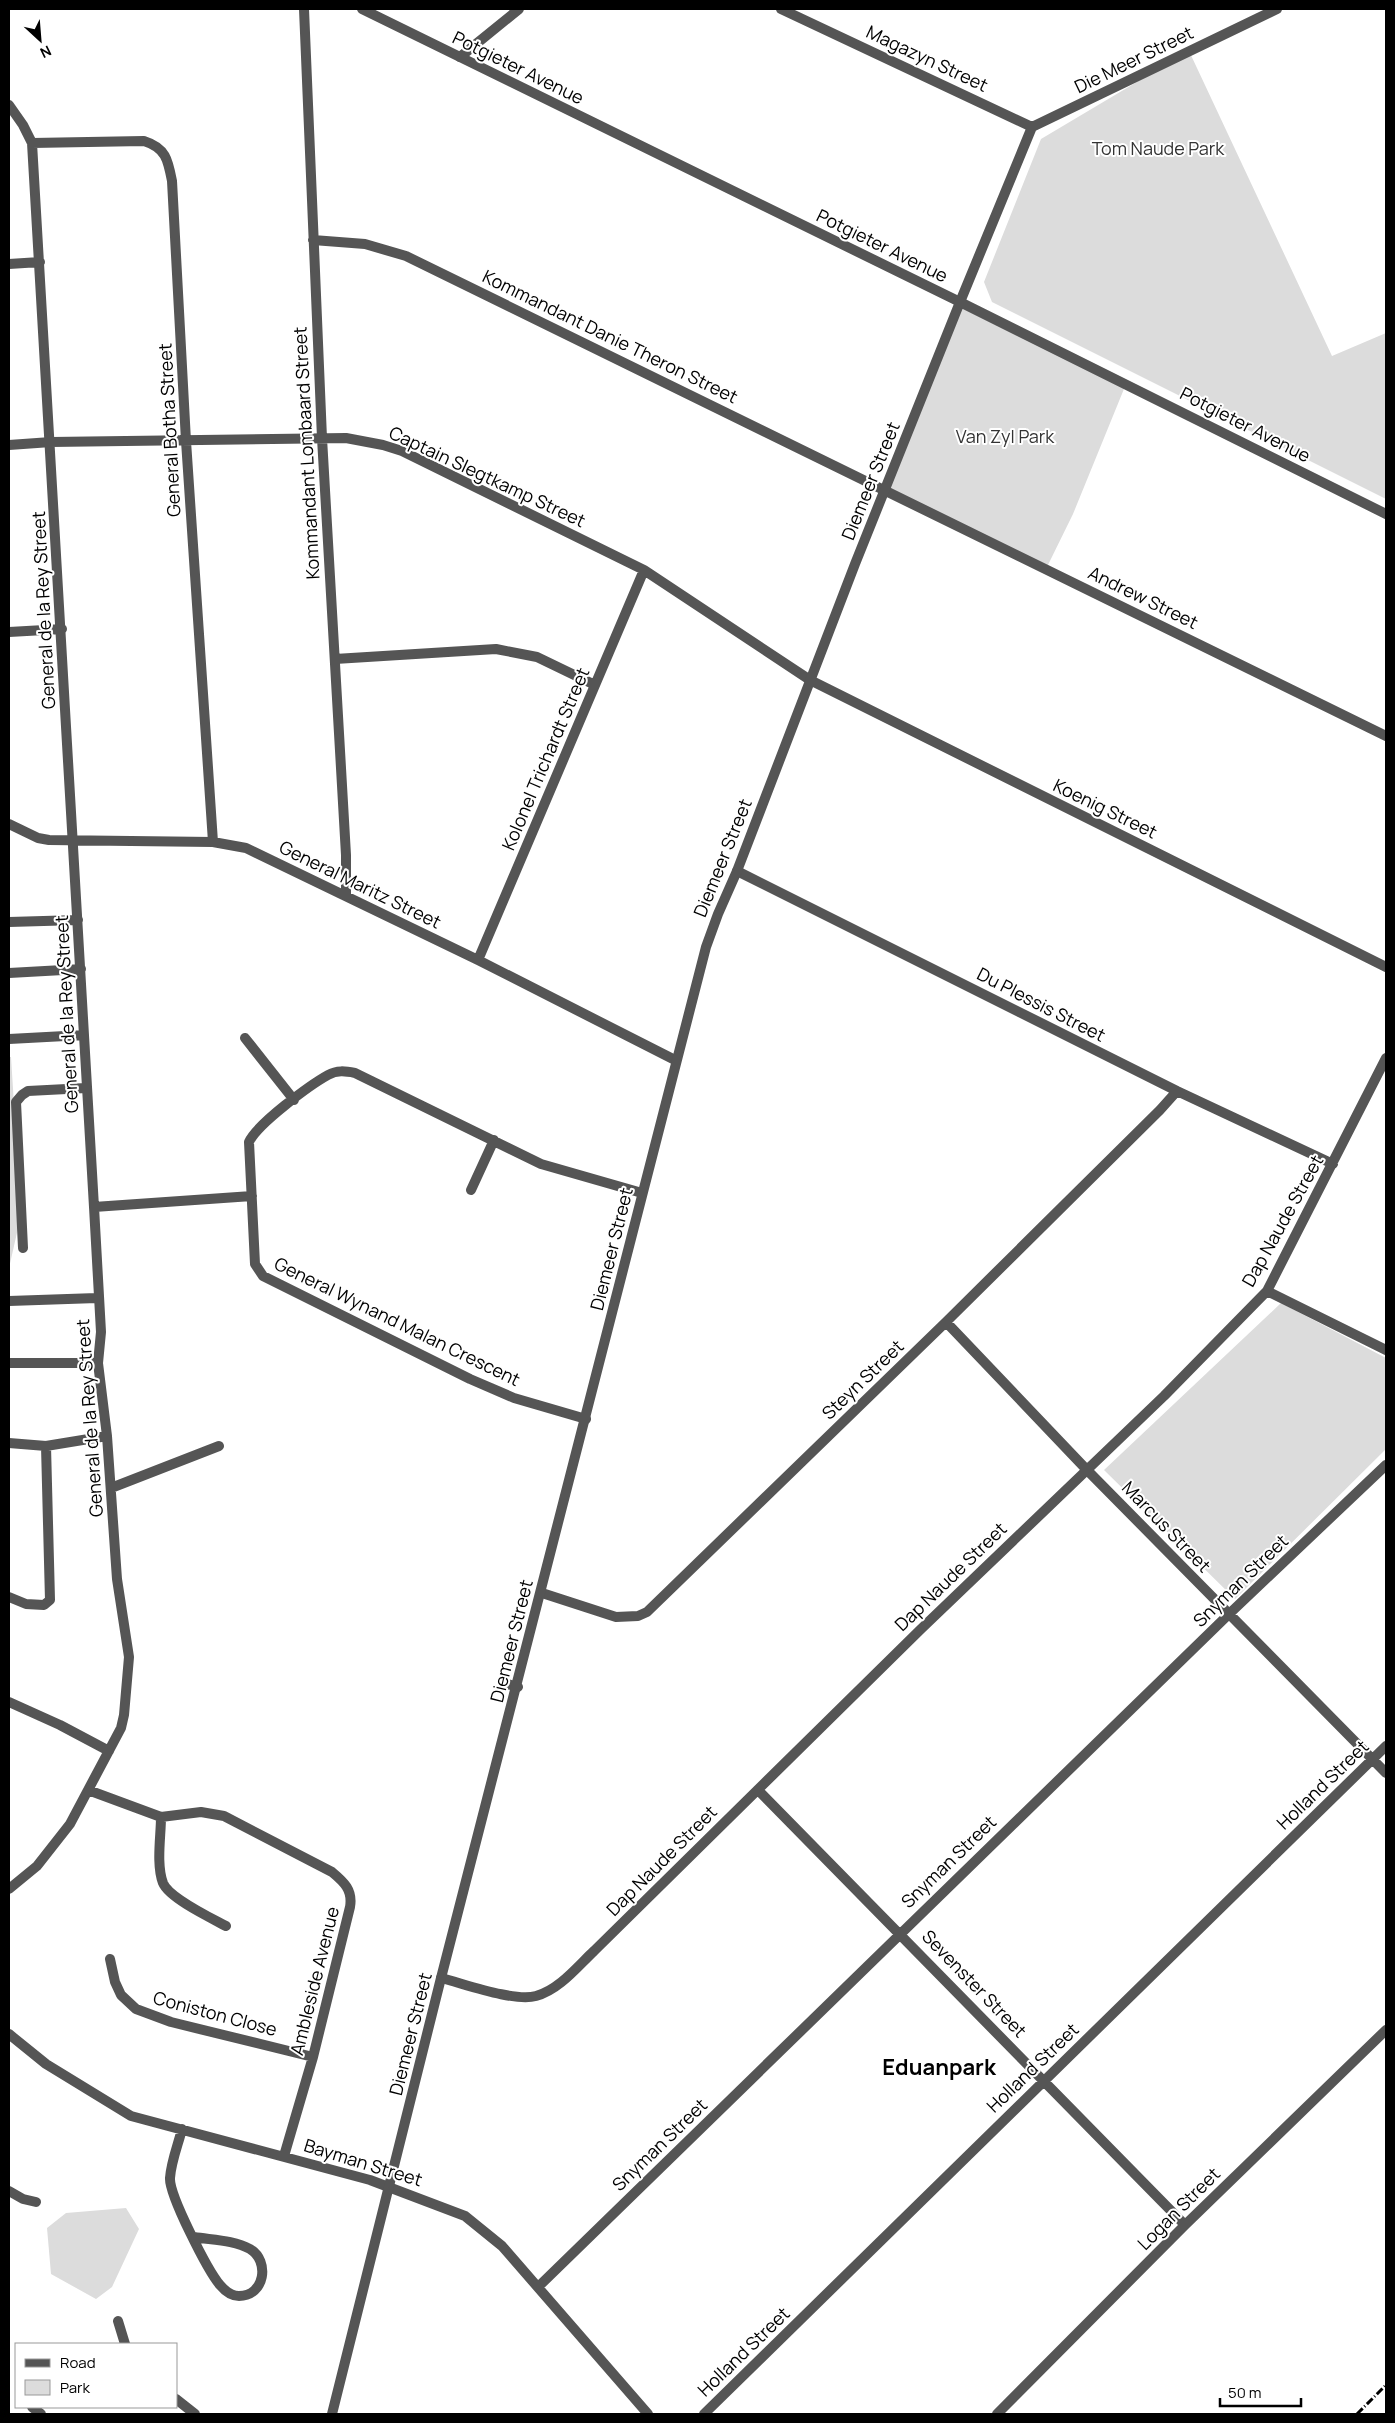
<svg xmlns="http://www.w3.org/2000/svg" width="1395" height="2423" viewBox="0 0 1395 2423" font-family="Manrope,sans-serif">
  <rect width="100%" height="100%" fill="#fff"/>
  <path fill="#dcdcdc" d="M 1189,51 L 1332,356 L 1386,333 L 1386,499 L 992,302 L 984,282 L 1041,139 Z
    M 960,302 L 1126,384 L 1073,514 L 1046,569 L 885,489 Z
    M 9,1057 L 11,1057 L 21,1215 L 9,1268 Z
    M 1281,1303 L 1386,1358 L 1386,1449 L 1235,1599 L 1104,1470 Z
    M 126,2208 L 139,2229 L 112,2287 L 96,2299 L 51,2274 L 47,2228 L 66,2213 Z"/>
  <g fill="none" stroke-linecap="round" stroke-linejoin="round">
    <path stroke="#555" stroke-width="10" d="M 304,9 L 322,438 L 346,855 L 346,896
      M 781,9 L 1032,127
      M 460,57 L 519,9
      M 9,105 L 23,125 L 32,143 L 94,1207 L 101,1332 L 98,1363 L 107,1436 L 117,1579 L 129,1657 L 124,1715 L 121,1728 L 70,1824 L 37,1866 L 9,1889
      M 1032,127 L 1277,9
      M 32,143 L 144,141 C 166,148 168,160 172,181 L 186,441 L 213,842
      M 313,240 L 365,244 L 406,256 L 1386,736
      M 9,264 L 40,262
      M 960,302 L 1032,127
      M 9,445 L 51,442 L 346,438 L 383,445 L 402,451 L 644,570 L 810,680 L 1386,967
      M 9,632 L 62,629
      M 335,659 L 496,649 L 537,657 L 595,685
      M 9,824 L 38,838 L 49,840 L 213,842 L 246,848 L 478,960 L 675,1060
      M 737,871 L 1177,1091 L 1333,1164
      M 9,922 L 78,920
      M 478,960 L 644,570
      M 9,973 L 81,969
      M 245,1038 L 294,1100
      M 9,1039 L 84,1035
      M 471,1190 L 494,1140
      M 94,1207 L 252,1196
      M 23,1248 L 16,1102 L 22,1095 L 28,1091 L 86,1088
      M 1267,1291 L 1386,1350
      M 9,1301 L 97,1298
      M 946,1322 L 1086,1469 L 1386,1773
      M 9,1363 L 98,1363
      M 586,1419 L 514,1398 L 470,1379 L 263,1276 L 255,1264 L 249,1142 C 257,1124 310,1085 328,1075 C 337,1070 345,1071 355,1073 L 541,1164 L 642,1193
      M 9,1443 L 46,1446 L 107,1436
      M 111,1488 L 219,1446
      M 542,1593 L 616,1617 L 638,1616 L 647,1612 L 946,1322 L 1160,1110 L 1177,1091
      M 9,1597 L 26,1604 L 44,1605 L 50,1600 L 46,1446
      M 504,1683 L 518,1687
      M 9,1702 L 60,1725 L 109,1751
      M 88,1790 L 161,1817 L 201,1812 L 224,1816 L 332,1872 C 344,1882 353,1890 350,1907 L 313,2057 L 284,2156
      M 758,1790 L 1185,2225
      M 161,1817 C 161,1836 156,1864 163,1883 C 169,1898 211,1918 226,1926
      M 110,1959 L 115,1982 L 121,1995 L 136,2009 L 171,2022 L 313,2057
      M 441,1978 C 465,1984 514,2002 536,1996 C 559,1990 578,1966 594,1951 L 921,1629 L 1164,1396 L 1267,1291 L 1386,1058
      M 9,2034 L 46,2064 L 131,2116 L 370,2180 L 465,2216 L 502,2246 L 648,2414
      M 182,2129 C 178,2145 171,2162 170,2178 C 169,2195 208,2271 220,2285 C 225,2291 231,2296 239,2296 C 265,2296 270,2261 250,2249 C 234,2240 212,2240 194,2237
      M 9,2191 L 23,2199 L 36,2202
      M 538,2287 L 1228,1615 L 1386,1465
      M 118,2321 L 125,2344
      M 176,2399 L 195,2414
      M 32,2407 L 41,2414
      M 704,2414 L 1386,1746
      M 997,2414 L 1185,2225 L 1386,2030"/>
    <path stroke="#555" stroke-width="10" d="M 362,9 L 960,302 L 1386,514
      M 332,2414 L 441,1978 L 706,947 L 718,914 L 737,871 L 855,564 L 960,302"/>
    <path stroke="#000" stroke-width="3" stroke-dasharray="8 2.5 1 2.5" stroke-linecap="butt" d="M 1357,2414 L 1386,2385"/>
  </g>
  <g text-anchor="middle" stroke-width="4" stroke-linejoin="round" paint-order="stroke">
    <g font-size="18" fill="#000" stroke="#fff">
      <text transform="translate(927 59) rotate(25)" y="6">Magazyn Street</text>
      <text transform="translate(1134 60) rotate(-26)" y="6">Die Meer Street</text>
      <text transform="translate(518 68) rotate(26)" y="6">Potgieter Avenue</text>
      <text transform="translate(882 246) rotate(26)" y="6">Potgieter Avenue</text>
      <text transform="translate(610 337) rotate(26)" y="6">Kommandant Danie Theron Street</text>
      <text transform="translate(1245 425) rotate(27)" y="6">Potgieter Avenue</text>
      <text transform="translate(170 430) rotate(-93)" y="6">General Botha Street</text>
      <text transform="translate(307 453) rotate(-93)" y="6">Kommandant Lombaard Street</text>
      <text transform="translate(487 477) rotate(25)" y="6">Captain Slegtkamp Street</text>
      <text transform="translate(871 481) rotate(-68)" y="6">Diemeer Street</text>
      <text transform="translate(1143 598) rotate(26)" y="6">Andrew Street</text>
      <text transform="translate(44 610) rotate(-93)" y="6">General de la Rey Street</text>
      <text transform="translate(546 759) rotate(-67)" y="6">Kolonel Trichardt Street</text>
      <text transform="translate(1105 809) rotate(26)" y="6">Koenig Street</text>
      <text transform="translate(723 858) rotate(-68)" y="6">Diemeer Street</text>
      <text transform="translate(360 885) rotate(26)" y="6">General Maritz Street</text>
      <text transform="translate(1041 1005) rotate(27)" y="6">Du Plessis Street</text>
      <text transform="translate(67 1014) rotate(-93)" y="6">General de la Rey Street</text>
      <text transform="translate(1283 1221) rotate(-61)" y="6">Dap Naude Street</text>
      <text transform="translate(612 1249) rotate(-76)" y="6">Diemeer Street</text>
      <text transform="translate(397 1322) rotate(26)" y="6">General Wynand Malan Crescent</text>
      <text transform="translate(863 1380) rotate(-44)" y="6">Steyn Street</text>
      <text transform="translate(90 1418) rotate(-94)" y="6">General de la Rey Street</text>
      <text transform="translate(1166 1527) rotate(46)" y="6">Marcus Street</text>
      <text transform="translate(951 1577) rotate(-44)" y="6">Dap Naude Street</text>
      <text transform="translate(1241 1581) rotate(-44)" y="6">Snyman Street</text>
      <text transform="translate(512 1641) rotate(-76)" y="6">Diemeer Street</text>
      <text transform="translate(1323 1785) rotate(-44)" y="6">Holland Street</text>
      <text transform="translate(662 1861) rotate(-45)" y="6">Dap Naude Street</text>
      <text transform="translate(949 1862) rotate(-44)" y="6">Snyman Street</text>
      <text transform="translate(315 1981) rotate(-76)" y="6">Ambleside Avenue</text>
      <text transform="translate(974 1984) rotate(46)" y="6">Sevenster Street</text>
      <text transform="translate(215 2014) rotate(15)" y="6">Coniston Close</text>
      <text transform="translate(411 2034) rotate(-76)" y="6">Diemeer Street</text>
      <text transform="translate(1033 2068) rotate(-44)" y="6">Holland Street</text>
      <text transform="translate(660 2145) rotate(-44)" y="6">Snyman Street</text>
      <text transform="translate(363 2163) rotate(17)" y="6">Bayman Street</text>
      <text transform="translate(1179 2209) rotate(-45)" y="6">Logan Street</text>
      <text transform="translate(744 2352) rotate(-44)" y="6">Holland Street</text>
    </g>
    <g font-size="18" fill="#333" stroke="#fff">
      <text x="1158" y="155">Tom Naude Park</text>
      <text x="1005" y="443">Van Zyl Park</text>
    </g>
    <g font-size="22" font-weight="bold" fill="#000" stroke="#fff">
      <text x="939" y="2075">Eduanpark</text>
    </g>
  </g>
  <rect width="1395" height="2423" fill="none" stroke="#000000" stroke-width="20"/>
  <rect x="15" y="2343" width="162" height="65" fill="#ffffff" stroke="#999999"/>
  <rect x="25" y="2359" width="25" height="8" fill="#555555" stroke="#999999"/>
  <text x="60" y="2368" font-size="15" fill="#000000">Road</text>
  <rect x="25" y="2380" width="25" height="15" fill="#dcdcdc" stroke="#999999"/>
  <text x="60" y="2393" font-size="15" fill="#000000">Park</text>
  <g transform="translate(40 40) rotate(154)" stroke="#ffffff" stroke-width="4" paint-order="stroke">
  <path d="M0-4L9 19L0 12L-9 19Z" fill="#000000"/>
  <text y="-8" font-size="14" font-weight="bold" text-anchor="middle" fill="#000000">N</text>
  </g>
  <path d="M1220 2398v8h81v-8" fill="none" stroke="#000000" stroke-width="2.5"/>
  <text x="1228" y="2398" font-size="15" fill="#000000" stroke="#ffffff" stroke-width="4" paint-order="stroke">50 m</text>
</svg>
